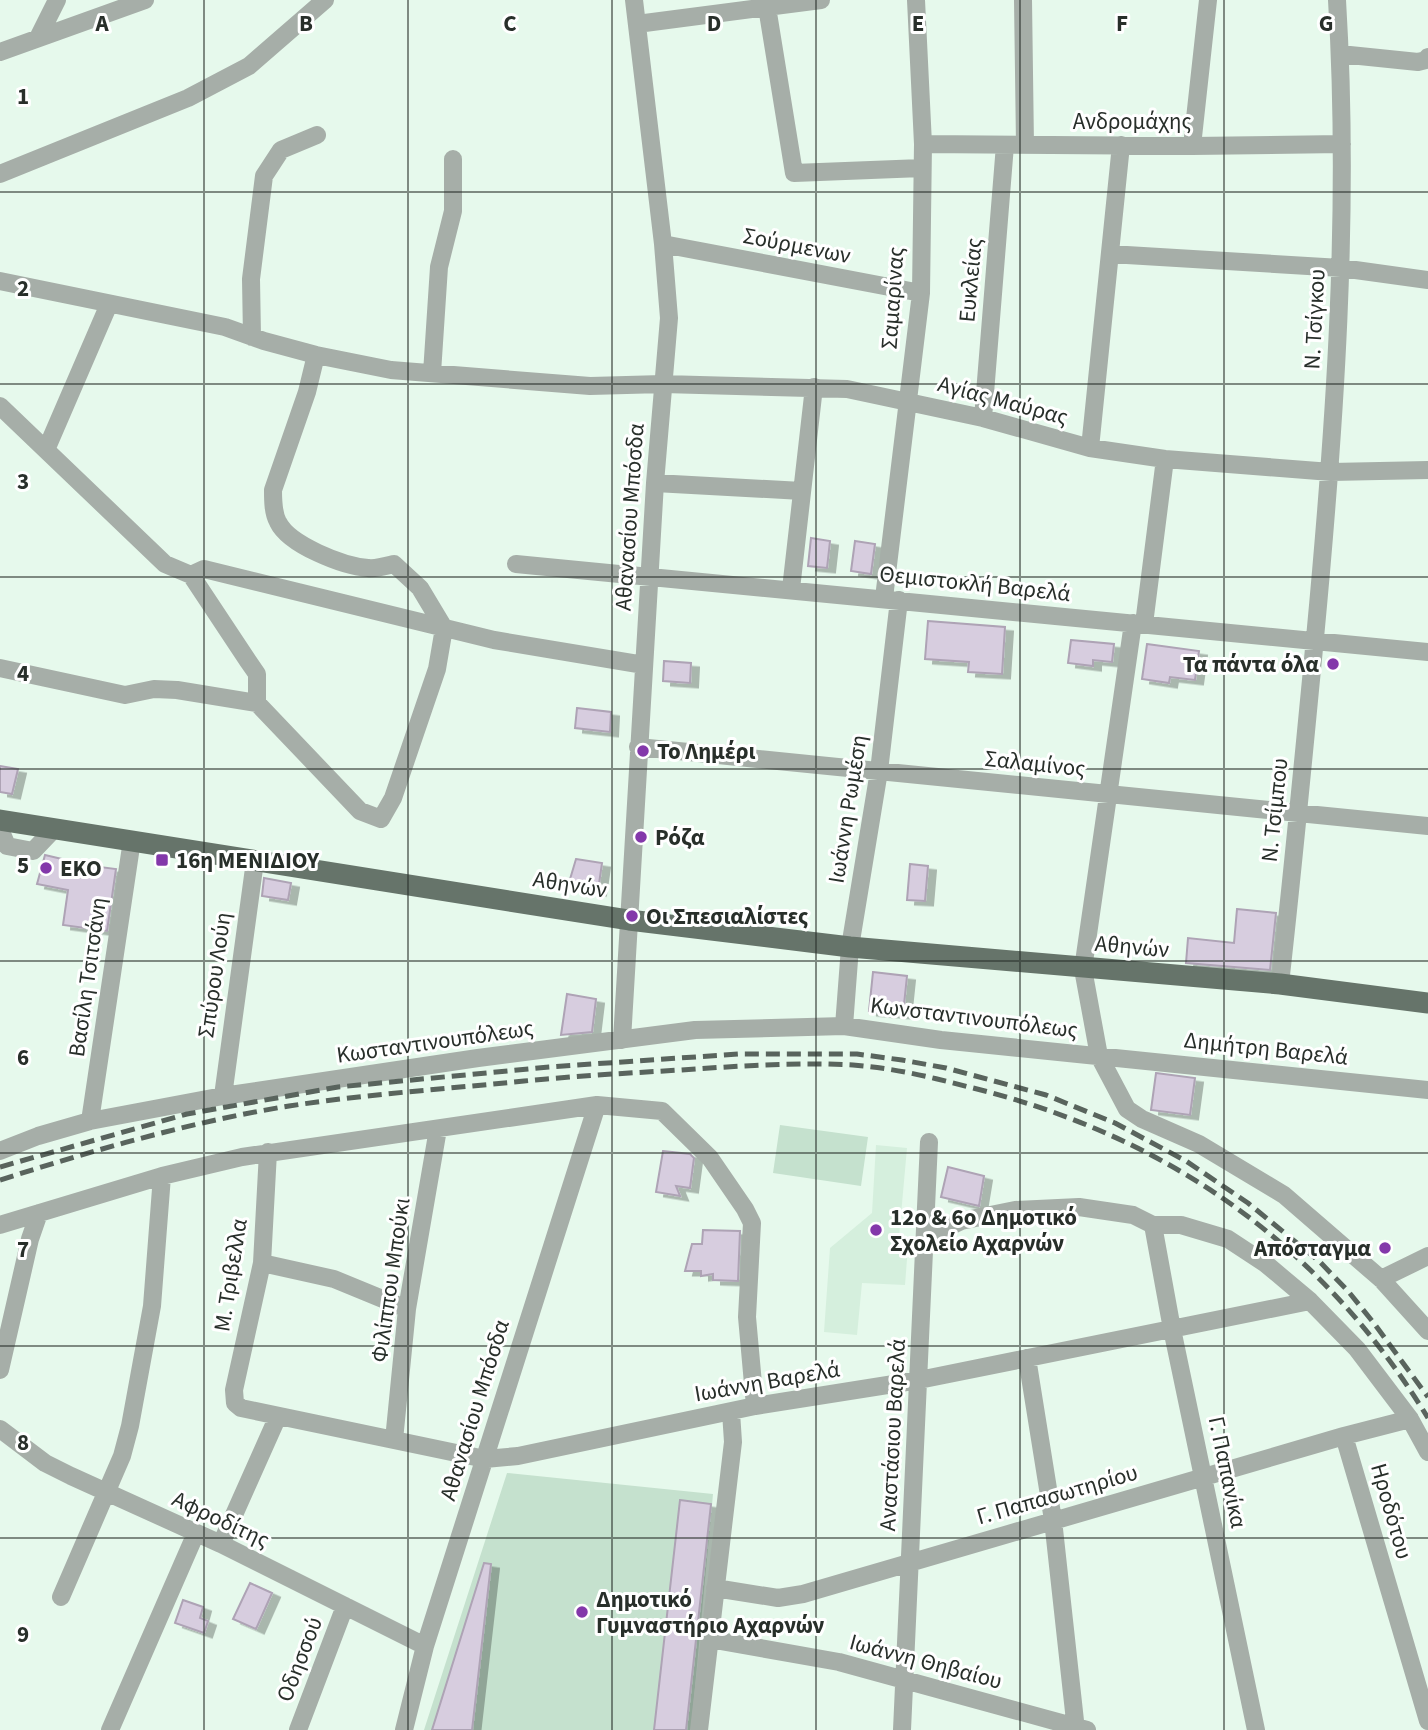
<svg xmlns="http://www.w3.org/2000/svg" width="1428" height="1730" viewBox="0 0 1428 1730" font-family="'Source Sans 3',sans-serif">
  <defs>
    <filter id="shadow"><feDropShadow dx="8" dy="4.5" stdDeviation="0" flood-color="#0004"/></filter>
  </defs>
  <rect width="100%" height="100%" fill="#e6f9ec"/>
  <path fill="#d5efdd" d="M 876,1145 L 907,1148 L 898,1248 L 908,1246 L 905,1285 L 862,1283 L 857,1335 L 824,1332 L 830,1248 L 872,1213 Z"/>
  <path fill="#c5e1ce" d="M 780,1125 L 868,1137 L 861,1186 L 773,1173 Z
    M 507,1473 L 713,1494 L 691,1730 L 424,1730 Z"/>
  <path fill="#d7cddf" stroke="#aea3b5" stroke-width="2" filter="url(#shadow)" d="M 811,538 L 830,541 L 827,568 L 808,566 Z
    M 855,541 L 875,544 L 871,574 L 851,571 Z
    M 928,621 L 1005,627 L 1002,674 L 968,672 L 969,662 L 925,659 Z
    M 1071,640 L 1114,644 L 1112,662 L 1093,660 L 1093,666 L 1068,663 Z
    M 1147,644 L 1199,651 L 1195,680 L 1170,677 L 1169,683 L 1142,679 Z
    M 664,661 L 691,663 L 690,683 L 663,681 Z
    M 577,708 L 611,712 L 610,732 L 575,728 Z
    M 0,766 L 18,769 L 12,794 L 0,792 Z
    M 45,855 L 62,859 L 61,862 L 116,869 L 107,931 L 63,925 L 68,890 L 37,884 Z
    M 576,859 L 602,863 L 598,891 L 568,886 Z
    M 910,864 L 928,866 L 925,901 L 907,900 Z
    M 264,878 L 291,883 L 288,900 L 262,896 Z
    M 1237,909 L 1276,913 L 1270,970 L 1186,963 L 1188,938 L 1234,943 Z
    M 873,972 L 907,976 L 903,1014 L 869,1011 Z
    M 567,994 L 596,999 L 592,1032 L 561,1035 Z
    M 1156,1073 L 1195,1078 L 1190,1115 L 1151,1110 Z
    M 663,1151 L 690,1154 L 694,1158 L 690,1188 L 676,1186 L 680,1196 L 656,1192 Z
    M 948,1167 L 984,1176 L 979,1206 L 941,1197 Z
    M 703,1230 L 740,1231 L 738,1281 L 713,1280 L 713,1274 L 701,1276 L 701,1271 L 685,1271 L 692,1244 L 702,1244 Z
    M 680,1500 L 711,1504 L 686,1730 L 654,1730 Z
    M 484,1563 L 491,1564 L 472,1730 L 432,1730 Z
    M 250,1583 L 272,1593 L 256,1629 L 233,1619 Z
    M 183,1600 L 203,1607 L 200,1618 L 208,1621 L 204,1633 L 175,1623 Z"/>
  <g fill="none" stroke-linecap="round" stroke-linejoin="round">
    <path stroke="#a6aea8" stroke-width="18" d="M 1023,0 L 1025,145
      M 767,7 L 794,173 L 922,168
      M 637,24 L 821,0
      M 38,38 L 57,0
      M 0,52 L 145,0
      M 1340,54 L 1418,62 L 1426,60 L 1428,57
      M 923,144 L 1192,146 L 1342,144
      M 1192,146 L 1208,0
      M 0,174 L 188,98 L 249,66 L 325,0
      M 663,244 L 921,293
      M 1110,254 L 1341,268 L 1428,280
      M 0,281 L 225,327 L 264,341 L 316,355 L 391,370 L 590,386 L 663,384 L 847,389 L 983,418 L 1090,448 L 1165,459 L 1331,472 L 1428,470
      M 252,337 L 251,279 L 264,176 L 281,150 L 317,135
      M 432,373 L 439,267 L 453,211 L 453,159
      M 0,406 L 165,564 L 191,575 L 248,661 L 257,674 L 257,703 L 360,811 L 381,819 L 393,798 L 437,669 L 444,628 L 420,588 L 394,564 C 386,566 376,569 368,568 C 343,566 289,545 278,522 C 273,513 273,501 273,490 L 307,392 L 316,355
      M 983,418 L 1005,145
      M 1090,448 L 1121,145
      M 46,450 L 109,304
      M 655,483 L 802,491
      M 516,564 L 1428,652
      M 191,575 L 204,569 L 494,640 L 644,665
      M 791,589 L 814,387
      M 884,598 L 921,293 L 923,144 L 916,0
      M 1133,623 L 1083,969 L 1099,1056 L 1127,1109 L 1142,1119 L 1199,1144 L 1284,1195 L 1381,1279 L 1428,1331
      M 1144,624 L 1165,459
      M 0,668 L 125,695 L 154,689 L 177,690 L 257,703
      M 638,747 L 1428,826
      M 0,829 L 7,846 L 33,851 L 54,829
      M 1280,984 C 1293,869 1304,753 1315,638 C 1335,425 1350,213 1337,0
      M 844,1026 L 850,947 L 879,771 L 899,600
      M 622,1040 L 655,483 L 669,318 L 663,244 L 634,0
      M 223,1096 L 255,861
      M 90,1121 L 132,840
      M 0,1151 L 38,1136 L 90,1121 L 223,1096 L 478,1058 L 695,1030 L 844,1026 L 941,1040 L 1428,1090
      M 268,1152 L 262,1263 L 234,1390 L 235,1403 L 241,1408 L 485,1459 L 518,1456 L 755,1406 L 919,1380 L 1310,1301
      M 0,1225 L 162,1176 L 242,1157 L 597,1105 L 662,1111 L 710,1158 L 745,1209 L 752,1223 L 747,1317 L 755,1406
      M 1153,1225 L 1172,1329 L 1256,1730
      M 925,1238 L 961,1221 L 1015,1210 L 1079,1207 L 1133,1215 L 1153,1225 L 1181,1225 L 1228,1239 L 1266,1264 L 1310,1301 L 1357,1349 L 1410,1419 L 1428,1452
      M 262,1263 L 334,1279 L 407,1309
      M 1381,1279 L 1428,1256
      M 1027,1358 L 1053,1520 L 1076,1730
      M 0,1370 L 30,1239 L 39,1213
      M 0,1429 L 45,1463 L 71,1476 L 221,1544 L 425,1646
      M 1344,1436 L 1428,1721
      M 394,1440 L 407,1309 L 438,1129
      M 221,1544 L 278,1416
      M 715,1588 L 778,1598 L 803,1594 L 1344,1436 L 1410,1419
      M 61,1597 L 122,1456 L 130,1426 L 152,1306 L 162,1176
      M 709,1639 L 839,1662 L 1087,1730
      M 110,1730 L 196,1533
      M 298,1730 L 345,1606
      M 404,1730 L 425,1646 L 597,1105
      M 699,1730 L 733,1442 L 731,1412
      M 902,1730 L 929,1142"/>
    <path stroke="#66746a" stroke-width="21" d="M 0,820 L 629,920 L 850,947 L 1280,984 L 1428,1003"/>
    <path stroke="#59645d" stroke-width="5" stroke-dasharray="14 7" stroke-linecap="butt" d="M 0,1167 L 187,1114 L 338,1087 L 549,1067 L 738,1054 L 857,1054 L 902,1060 L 946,1068 L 1046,1095 L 1115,1123 L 1186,1161 L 1248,1203 L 1319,1261 L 1348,1291 L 1373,1322 L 1428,1397
      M 0,1180 C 95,1150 190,1122 289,1106 C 367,1094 446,1089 524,1081 C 576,1076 628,1073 681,1070 C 738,1066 796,1062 853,1065 C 893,1068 931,1077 969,1087 C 1166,1135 1322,1244 1428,1418"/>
  </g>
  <path fill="none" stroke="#282f2a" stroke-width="2" stroke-opacity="0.55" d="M 204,0 L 204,1730M 408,0 L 408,1730M 612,0 L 612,1730M 816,0 L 816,1730M 1020,0 L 1020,1730M 1224,0 L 1224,1730M 0,192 L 1428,192M 0,384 L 1428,384M 0,577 L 1428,577M 0,769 L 1428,769M 0,961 L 1428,961M 0,1153 L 1428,1153M 0,1346 L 1428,1346M 0,1538 L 1428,1538"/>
  <g fill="#8338aa" stroke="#fff" stroke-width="2.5">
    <circle cx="1333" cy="664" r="7"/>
    <circle cx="643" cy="751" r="7"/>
    <circle cx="641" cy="837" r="7"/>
    <rect x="155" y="853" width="14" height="14" rx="3.5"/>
    <circle cx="46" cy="868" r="7"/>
    <circle cx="632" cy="916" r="7"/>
    <circle cx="876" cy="1230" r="7"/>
    <circle cx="1385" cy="1248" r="7"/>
    <circle cx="582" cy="1612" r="7"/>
  </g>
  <g text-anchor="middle" stroke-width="6" stroke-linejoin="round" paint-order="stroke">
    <g font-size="23" fill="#282f2a" stroke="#fff">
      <text x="1132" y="129">Ανδρομάχης</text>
      <text transform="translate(797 245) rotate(11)" y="8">Σούρμενων</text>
      <text transform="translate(970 280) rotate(-85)" y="8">Ευκλείας</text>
      <text transform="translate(892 298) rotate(-86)" y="8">Σαμαρίνας</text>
      <text transform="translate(1314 319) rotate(-87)" y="8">Ν. Τσίγκου</text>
      <text transform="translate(1003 400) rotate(15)" y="8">Αγίας Μαύρας</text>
      <text transform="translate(629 517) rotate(-86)" y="8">Αθανασίου Μπόσδα</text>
      <text transform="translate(975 583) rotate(6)" y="8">Θεμιστοκλή Βαρελά</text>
      <text transform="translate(1035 763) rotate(6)" y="8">Σαλαμίνος</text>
      <text transform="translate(847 809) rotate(-81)" y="8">Ιωάννη Ρωμέση</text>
      <text transform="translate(1274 810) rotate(-84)" y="8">N. Τσίμπου</text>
      <text transform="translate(570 884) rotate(9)" y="8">Αθηνών</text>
      <text transform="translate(1132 946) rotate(5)" y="8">Αθηνών</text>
      <text transform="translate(214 975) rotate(-82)" y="8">Σπύρου Λούη</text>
      <text transform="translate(87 977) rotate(-82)" y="8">Βασίλη Τσιτσάνη</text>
      <text transform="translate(974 1017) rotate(7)" y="8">Κωνσταντινουπόλεως</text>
      <text transform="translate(435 1041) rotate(-8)" y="8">Κωσταντινουπόλεως</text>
      <text transform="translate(1266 1048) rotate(6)" y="8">Δημήτρη Βαρελά</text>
      <text transform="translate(230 1275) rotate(-81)" y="8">Μ. Τριβελλα</text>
      <text transform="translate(390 1280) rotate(-82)" y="8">Φιλίππου Μπούκι</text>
      <text transform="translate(767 1381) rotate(-10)" y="8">Ιωάννη Βαρελά</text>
      <text transform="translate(474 1410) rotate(-73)" y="8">Αθανασίου Μπόσδα</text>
      <text transform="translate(892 1435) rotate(-87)" y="8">Αναστάσιου Βαρελά</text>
      <text transform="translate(1228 1472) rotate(78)" y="8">Γ. Παπανίκα</text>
      <text transform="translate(1057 1494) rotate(-16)" y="8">Γ. Παπασωτηρίου</text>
      <text transform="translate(1392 1511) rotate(74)" y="8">Ηροδότου</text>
      <text transform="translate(221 1519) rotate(25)" y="8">Αφροδίτης</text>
      <text transform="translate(299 1659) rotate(-69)" y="8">Οδησσού</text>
      <text transform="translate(926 1661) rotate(15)" y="8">Ιωάννη Θηβαίου</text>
    </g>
    <g font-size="23" font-weight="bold" fill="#282f2a" stroke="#fff" text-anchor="start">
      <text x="1319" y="672" text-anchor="end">Τα πάντα όλα</text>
      <text x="657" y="759">Το Λημέρι</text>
      <text x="655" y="845">Ρόζα</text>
      <text x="176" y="868">16η ΜΕΝΙΔΙΟΥ</text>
      <text x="60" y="876">EKO</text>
      <text x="646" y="924">Οι Σπεσιαλίστες</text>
      <text x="890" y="1225">12ο &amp; 6ο Δημοτικό<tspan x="890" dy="26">Σχολείο Αχαρνών</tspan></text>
      <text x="1371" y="1256" text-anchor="end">Απόσταγμα</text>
      <text x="596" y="1607">Δημοτικό<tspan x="596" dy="26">Γυμναστήριο Αχαρνών</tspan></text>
    </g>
  </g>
  <g font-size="23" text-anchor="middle" font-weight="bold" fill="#282f2a" stroke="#fff" stroke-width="6" stroke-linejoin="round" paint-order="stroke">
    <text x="102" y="31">A</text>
    <text x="306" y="31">B</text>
    <text x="510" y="31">C</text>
    <text x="714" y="31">D</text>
    <text x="918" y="31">E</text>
    <text x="1122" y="31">F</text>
    <text x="1326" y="31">G</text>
    <text x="23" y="104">1</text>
    <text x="23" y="296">2</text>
    <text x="23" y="489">3</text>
    <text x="23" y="681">4</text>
    <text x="23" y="873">5</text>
    <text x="23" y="1065">6</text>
    <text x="23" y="1257">7</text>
    <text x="23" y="1450">8</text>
    <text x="23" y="1642">9</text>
  </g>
</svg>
